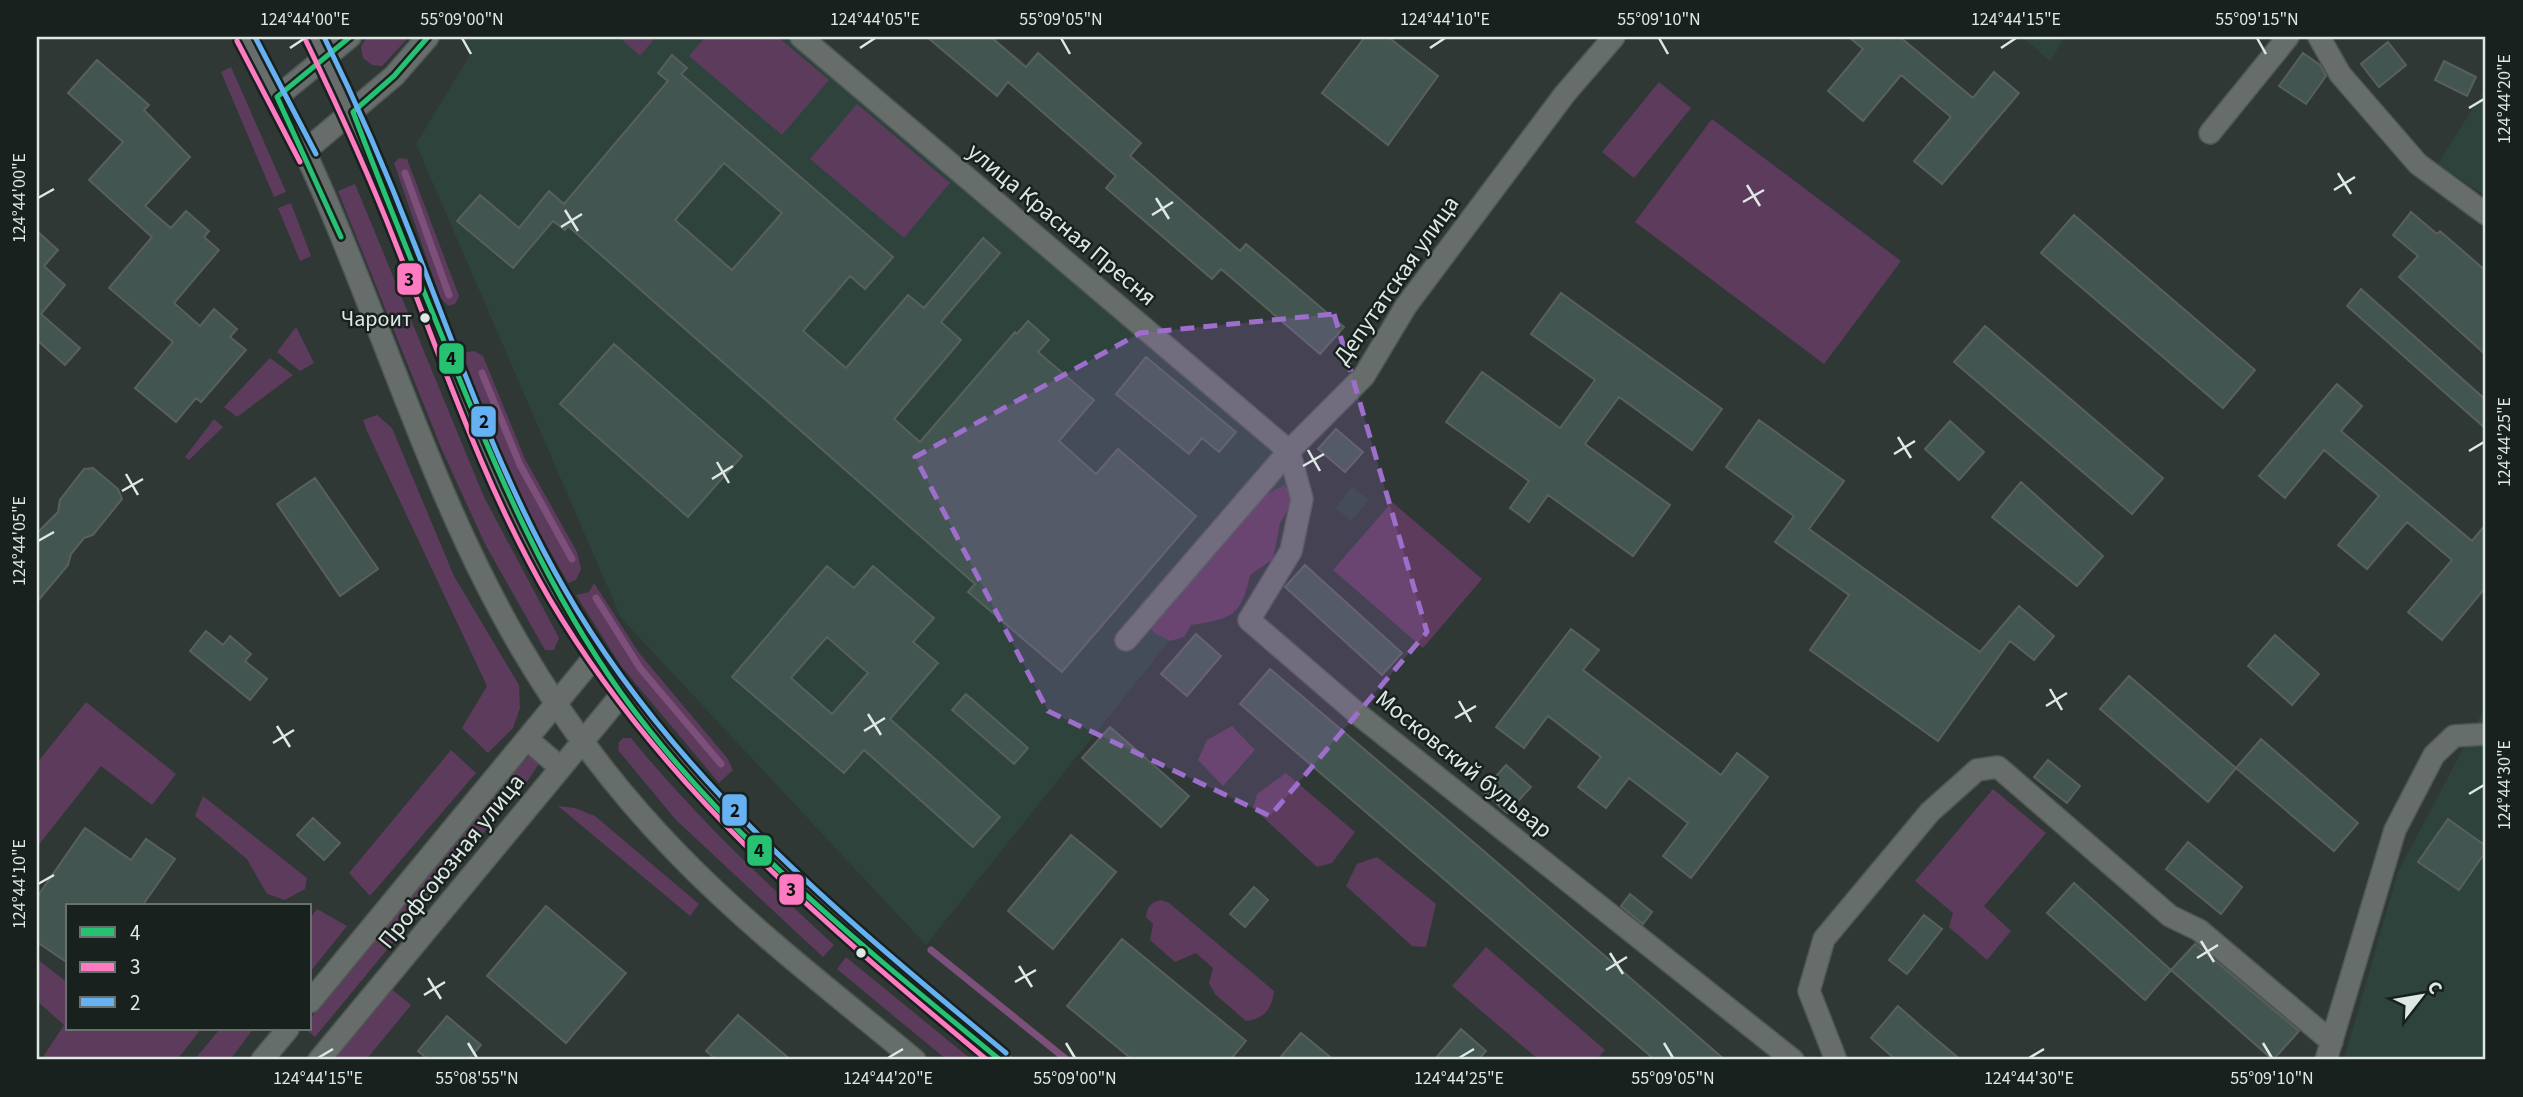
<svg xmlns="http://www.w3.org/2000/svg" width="2523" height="1097" viewBox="0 0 2523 1097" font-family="'Source Sans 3',sans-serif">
  <rect width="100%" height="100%" fill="#2f3835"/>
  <path fill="#2d433c" d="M 461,37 L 792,37 L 1308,468 L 926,945 L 621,618 L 416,144 L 471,53 Z
    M 2022,37 L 2065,37 L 2050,61 Z
    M 2486,87 L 2486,196 L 2438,164 Z
    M 1352,486 L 1369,500 L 1351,521 L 1335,508 Z
    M 2486,705 L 2486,1060 L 2344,1060 L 2398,872 Z"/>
  <path fill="#5d3b5c" d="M 367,37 L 409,37 L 382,66 L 372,65 L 363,58 L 361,46 Z
    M 619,37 L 656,37 L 640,56 Z
    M 705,37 L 778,37 L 829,80 L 782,135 L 689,56 Z
    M 231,67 L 286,192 L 274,197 L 221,72 Z
    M 1659,82 L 1691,108 L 1634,178 L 1602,152 Z
    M 857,104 L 950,183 L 904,238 L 810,159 Z
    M 1712,119 L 1901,261 L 1824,364 L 1635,222 Z
    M 399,158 L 407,159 L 459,296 L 455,304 L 448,306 L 440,297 L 394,163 Z
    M 355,184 L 484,497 L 559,638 L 554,650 L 545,650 L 485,544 L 442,450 L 338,191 Z
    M 291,203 L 311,256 L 300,261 L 278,208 Z
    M 296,327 L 314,363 L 300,371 L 277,352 Z
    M 474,351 L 483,356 L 525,459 L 577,552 L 581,569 L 576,580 L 568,583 L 516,491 L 462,360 L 467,352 Z
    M 270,358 L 293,375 L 237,417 L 224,407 Z
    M 377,415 L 392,428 L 454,576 L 519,685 L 520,708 L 513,728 L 488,753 L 462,728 L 487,686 L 366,429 L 363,420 Z
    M 214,419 L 223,427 L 189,460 L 185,457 Z
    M 1284,485 L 1295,497 L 1280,523 L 1273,559 L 1250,575 C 1241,617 1231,619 1191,625 L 1184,637 L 1170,641 L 1154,633 L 1149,623 L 1255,501 Z
    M 1392,502 L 1482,579 L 1423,648 L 1333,570 Z
    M 594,583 L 639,653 L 728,759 L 733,770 L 719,783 L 621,666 L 576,595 L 589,592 Z
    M 86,702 L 176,774 L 152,805 L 101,766 L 37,847 L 37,763 Z
    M 1232,726 L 1255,750 L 1223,786 L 1198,760 L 1207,740 Z
    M 623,738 L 631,738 C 695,816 760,877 834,945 L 823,957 L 676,820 L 618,750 L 619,742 Z
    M 451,750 L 476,773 L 370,896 L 349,873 Z
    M 530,755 L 540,762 L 525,785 L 512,774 Z
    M 1286,773 L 1355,832 L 1332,863 L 1317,867 L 1253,808 L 1257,794 Z
    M 505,782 L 517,792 L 315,1037 L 305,1029 L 310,1029 L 310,1019 Z
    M 1993,789 L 2046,833 L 1984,906 L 2011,931 L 1987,960 L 1949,927 L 1953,913 L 1915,881 Z
    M 203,796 L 307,878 L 305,889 L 285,900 L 267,894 L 247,859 L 195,816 Z
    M 558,806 L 575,808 L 595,816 L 699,904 L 690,916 Z
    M 1377,857 L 1436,904 L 1426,947 L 1412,946 L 1346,886 L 1357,864 Z
    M 1161,900 L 1169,903 L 1274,991 C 1272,1009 1264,1019 1246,1021 L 1215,994 L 1209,983 L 1213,968 L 1196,953 L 1175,962 L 1150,940 L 1153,924 L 1146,917 C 1147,907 1151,902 1161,900 Z
    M 317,909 L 347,926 L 310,972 L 310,918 Z
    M 1486,947 L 1605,1050 L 1596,1060 L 1539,1060 L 1452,986 Z
    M 846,957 L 972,1060 L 947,1060 L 837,969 Z
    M 37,959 L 68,983 L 68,1029 L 108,1031 L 111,1029 L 201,1029 L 177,1060 L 41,1060 L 64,1025 L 37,1001 Z
    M 389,987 L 411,1005 L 366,1060 L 341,1060 L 334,1053 Z
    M 220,1029 L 253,1029 L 230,1060 L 194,1060 Z"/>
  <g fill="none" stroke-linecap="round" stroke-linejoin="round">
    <path stroke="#7c507a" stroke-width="7" d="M 405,173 L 449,295
      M 482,373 L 520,465 L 572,559
      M 596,598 L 640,668 L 721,764
      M 931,950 L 1067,1060"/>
  </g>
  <path fill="#435551" stroke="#585f5d" stroke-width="2" fill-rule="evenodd" d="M 927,37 L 991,37 L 1026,67 L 1038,53 L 1141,143 L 1130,156 L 1240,251 L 1246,244 L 1344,327 L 1320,354 L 1221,269 L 1212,279 L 1106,188 L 1116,176 L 1008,82 L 997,96 Z
    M 1365,37 L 1388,37 L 1438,76 L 1388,145 L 1322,93 Z
    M 1849,37 L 1900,37 L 1973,98 L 1994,72 L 2019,93 L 1942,184 L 1914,161 L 1951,117 L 1901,75 L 1863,121 L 1828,91 L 1863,49 Z
    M 2388,42 L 2406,65 L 2379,87 L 2361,64 Z
    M 2303,53 L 2320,65 L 2326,76 L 2306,104 L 2279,86 Z
    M 672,55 L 687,68 L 681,74 L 893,257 L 865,289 L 850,276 L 803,331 L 846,368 L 908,295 L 924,308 L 983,238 L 1000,253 L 941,322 L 961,340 L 894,419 L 920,442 L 1015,332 L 1017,334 L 1028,321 L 1049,340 L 1038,352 L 1094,400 L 1059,441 L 1096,474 L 1118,449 L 1196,516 L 1062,672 L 968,592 L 975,584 L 568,226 L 565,230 L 553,221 L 513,268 L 457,221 L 480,195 L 519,228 L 549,191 L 564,204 L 668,81 L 658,73 ZM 724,163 L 782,213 L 732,270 L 675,220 Z
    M 97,60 L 149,105 L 144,110 L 190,157 L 145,206 L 171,228 L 186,211 L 209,231 L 204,237 L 219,250 L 174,303 L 200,326 L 214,309 L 237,329 L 230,337 L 246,350 L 201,402 L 196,398 L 176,422 L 135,388 L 173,342 L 109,288 L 152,237 L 89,180 L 123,142 L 68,93 Z
    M 2444,61 L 2476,77 L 2467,96 L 2435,80 Z
    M 2411,212 L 2437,234 L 2440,231 L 2486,271 L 2486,355 L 2399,277 L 2418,256 L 2393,235 Z
    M 2074,215 L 2255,370 L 2223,408 L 2041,253 Z
    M 37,231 L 58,250 L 44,266 L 65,285 L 41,314 L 80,348 L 65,365 L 37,340 Z
    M 2361,289 L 2486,400 L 2486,429 L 2347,306 Z
    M 1561,293 L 1722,409 L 1692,450 L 1619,397 L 1585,444 L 1670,505 L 1633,556 L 1548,495 L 1529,522 L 1510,508 L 1529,481 L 1446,422 L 1482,372 L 1560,428 L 1595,380 L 1531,334 Z
    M 1985,326 L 2163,478 L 2132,514 L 1954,362 Z
    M 614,344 L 742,456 L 688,517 L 560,404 Z
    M 1146,357 L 1236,432 L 1219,452 L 1202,438 L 1189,454 L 1116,394 Z
    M 2337,384 L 2362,406 L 2341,431 L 2472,541 L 2486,524 L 2486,587 L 2442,640 L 2408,612 L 2452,560 L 2407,522 L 2367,569 L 2338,545 L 2379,496 L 2324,450 L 2285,498 L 2259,476 Z
    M 1759,420 L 1844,481 L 1809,529 L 1980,652 L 2019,606 L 2054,636 L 2034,660 L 2010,641 L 1938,741 L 1810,650 L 1849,595 L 1775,542 L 1794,516 L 1726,467 Z
    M 1950,421 L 1984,452 L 1959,480 L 1925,449 Z
    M 1336,429 L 1363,452 L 1345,472 L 1318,449 Z
    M 93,468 L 118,489 L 122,499 L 93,535 L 84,538 L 71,554 L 68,565 L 37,602 L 37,533 L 58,512 L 60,500 L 84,469 Z
    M 315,478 L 378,569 L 340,596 L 277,504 Z
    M 2021,482 L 2103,556 L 2077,586 L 1992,517 Z
    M 1305,565 L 1402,653 L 1382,675 L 1285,587 Z
    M 827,566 L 854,588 L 873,566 L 934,618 L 913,642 L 938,663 L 890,719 L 1000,817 L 973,847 L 864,750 L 844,773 L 732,677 ZM 827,637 L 868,673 L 832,714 L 791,678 Z
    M 1571,629 L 1599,650 L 1583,670 L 1721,775 L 1737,753 L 1768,777 L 1691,878 L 1663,856 L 1688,823 L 1629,778 L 1606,808 L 1578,787 L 1601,757 L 1548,716 L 1524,748 L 1496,727 Z
    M 206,631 L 223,645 L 230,636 L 251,654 L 245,661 L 267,679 L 250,700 L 190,651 Z
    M 1196,634 L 1221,656 L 1187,696 L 1161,674 Z
    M 2275,635 L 2319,674 L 2292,705 L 2248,666 Z
    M 1270,669 L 1479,847 L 1725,1060 L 1655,1060 L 1240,704 Z
    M 2129,676 L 2236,768 L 2208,802 L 2100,709 Z
    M 966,694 L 1028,748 L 1014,764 L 952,710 Z
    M 1110,727 L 1189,796 L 1161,827 L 1082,758 Z
    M 2261,739 L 2358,823 L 2334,851 L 2236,768 Z
    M 2048,760 L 2080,786 L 2067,803 L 2034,777 Z
    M 1506,765 L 1531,787 L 1507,813 L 1483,791 Z
    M 313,818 L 340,843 L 324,860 L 297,835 Z
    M 2448,819 L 2486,846 L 2486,851 L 2459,890 L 2418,862 Z
    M 85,828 L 131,860 L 146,839 L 175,859 L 142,906 L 68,906 L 68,963 L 37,942 L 37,897 Z
    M 1071,835 L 1116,872 L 1053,949 L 1008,911 Z
    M 2188,842 L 2242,887 L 2221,914 L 2166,869 Z
    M 2074,883 L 2171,970 L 2145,1000 L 2047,913 Z
    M 1254,887 L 1268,900 L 1245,927 L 1230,914 Z
    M 1630,894 L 1652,912 L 1643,924 L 1621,906 Z
    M 546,906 L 626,973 L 566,1043 L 487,976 Z
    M 1924,915 L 1942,929 L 1907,974 L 1889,960 Z
    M 1122,939 L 1246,1041 L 1230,1060 L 1133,1060 L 1067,1006 Z
    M 2195,944 L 2299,1031 L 2273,1060 L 2171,970 Z
    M 1898,1006 L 1924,1029 L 1961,1060 L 1896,1060 L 1871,1038 Z
    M 738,1015 L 764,1037 L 791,1060 L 717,1060 L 706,1051 Z
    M 447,1016 L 481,1045 L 468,1060 L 429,1060 L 418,1051 Z
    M 1461,1029 L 1486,1051 L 1478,1060 L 1434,1060 Z
    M 1301,1033 L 1334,1060 L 1278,1060 Z"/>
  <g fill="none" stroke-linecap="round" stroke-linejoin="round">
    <defs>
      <path id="minor" d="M 245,37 C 358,227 406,449 517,641 C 561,717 614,788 675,851 C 748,927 834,993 915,1060
        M 314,37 C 408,215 456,416 556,592 C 664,784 834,921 1000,1060
        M 801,37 L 1289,451 L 1302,499 L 1291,551 L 1249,620 L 1358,714 L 1793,1060
        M 2319,37 L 2340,74 L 2418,164 L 2486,214
        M 277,97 L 350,37
        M 2210,133 L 2288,37
        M 305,151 L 394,76 L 428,37
        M 1126,640 L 1289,451 L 1364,376 L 1406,306 L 1564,95 L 1614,37
        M 527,739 L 561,768
        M 310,1002 L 596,655
        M 262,1060 L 288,1029
        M 319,1060 L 622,694
        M 1836,1060 L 1809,991 L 1824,939 L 1930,812 L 1977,770 L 1998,767 L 2170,916 L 2199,930 L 2332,1042
        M 2326,1060 L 2395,830 L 2434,755 L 2454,736 L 2486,734"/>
    </defs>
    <use href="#minor" stroke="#4f5754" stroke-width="24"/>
    <use href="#minor" stroke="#666d6b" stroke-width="21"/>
    <defs>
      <path id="bus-1" d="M 428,37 L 394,76 L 353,112 C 385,196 419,280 453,363 C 499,477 549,592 621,693 C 724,836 865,948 1000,1060
        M 341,237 L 277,97 L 350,37"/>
      <path id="bus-2" d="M 237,41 L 300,162
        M 306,41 C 339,109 370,177 397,247 C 444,366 485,488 549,598 C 659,785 823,923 987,1060"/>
      <path id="bus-3" d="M 255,37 L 316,154
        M 324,37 C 357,104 387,173 414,243 C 460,360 501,479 564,588 C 672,777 841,916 1006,1053"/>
    </defs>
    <use href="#bus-1" stroke="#19211e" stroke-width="10"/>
    <use href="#bus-2" stroke="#19211e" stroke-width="10"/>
    <use href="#bus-3" stroke="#19211e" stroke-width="10"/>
    <use href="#bus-1" stroke="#26c172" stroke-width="5"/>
    <use href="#bus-2" stroke="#fe7ac1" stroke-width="5"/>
    <use href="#bus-3" stroke="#66b1f2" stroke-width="5"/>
  </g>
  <path fill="#9e6ecc" fill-opacity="0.2" stroke="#9e6ecc" stroke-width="5" stroke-dasharray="14 9" stroke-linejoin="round" d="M 1334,314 L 1427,632 L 1270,816 L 1048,711 L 915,457 L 1140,333 Z"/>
  <path fill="none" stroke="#dee8e4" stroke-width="2.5" d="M 462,38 L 471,54M 1061,38 L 1070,54M 1659,38 L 1668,54M 2257,38 L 2266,54M 290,48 L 305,38M 860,48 L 875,38M 1430,48 L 1445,38M 2001,48 L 2016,38M 2469,108 L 2484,99M 2338,173 L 2351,194M 1747,185 L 1760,206M 2334,190 L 2355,177M 38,198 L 54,189M 1156,198 L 1169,219M 1743,202 L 1764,190M 565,210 L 578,231M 1152,215 L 1173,202M 561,227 L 582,214M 1898,437 L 1911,458M 1308,450 L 1320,471M 2469,451 L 2484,442M 1894,454 L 1915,441M 717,462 L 729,483M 1303,466 L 1324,454M 126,474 L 138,495M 712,479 L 733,466M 122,491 L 143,479M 38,541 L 54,532M 2050,689 L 2062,710M 1459,701 L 1471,722M 2046,706 L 2067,693M 868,714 L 881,735M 1455,718 L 1476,706M 277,726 L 290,747M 864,731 L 885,718M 273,743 L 294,730M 2469,794 L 2484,785M 38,884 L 54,875M 2201,941 L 2214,962M 1610,953 L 1623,974M 2197,958 L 2218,945M 1019,966 L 1032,987M 1606,970 L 1627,957M 428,978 L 441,999M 1015,982 L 1036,970M 424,995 L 445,982M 468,1043 L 477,1058M 1066,1043 L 1075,1058M 1664,1043 L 1673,1058M 2263,1043 L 2272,1058M 318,1058 L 333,1049M 888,1058 L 903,1049M 1459,1058 L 1474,1049M 2029,1058 L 2044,1049"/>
  <g fill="#dee8e4" stroke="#19211e" stroke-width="2.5">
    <circle cx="425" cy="318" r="6"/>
    <circle cx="861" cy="953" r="6"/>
  </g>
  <g text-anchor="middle" stroke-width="5" stroke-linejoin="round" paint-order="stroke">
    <g font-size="22" fill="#dee8e4" stroke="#19211e" text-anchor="end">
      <text x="412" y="326">Чароит</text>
    </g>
    <g font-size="24" fill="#dee8e4" stroke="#19211e">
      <text transform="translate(1062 224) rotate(40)" y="8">улица Красная Пресня</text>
      <text transform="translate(1396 280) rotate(-55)" y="8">Депутатская улица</text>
      <text transform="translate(1464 764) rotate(39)" y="8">Московский бульвар</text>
      <text transform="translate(451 861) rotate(-51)" y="8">Профсоюзная улица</text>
    </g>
  </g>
  <g stroke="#19211e" stroke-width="2.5">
    <rect x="396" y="262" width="27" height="34" rx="7" fill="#fe7ac1"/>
    <rect x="438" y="342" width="27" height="33" rx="7" fill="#26c172"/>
    <rect x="470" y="405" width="27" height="33" rx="7" fill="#66b1f2"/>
    <rect x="721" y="793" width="27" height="34" rx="7" fill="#66b1f2"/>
    <rect x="746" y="834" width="27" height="33" rx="7" fill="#26c172"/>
    <rect x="778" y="873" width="27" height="33" rx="7" fill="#fe7ac1"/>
  </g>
  <g font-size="19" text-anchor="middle" font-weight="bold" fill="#111">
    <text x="409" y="286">3</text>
    <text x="451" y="365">4</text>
    <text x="484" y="428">2</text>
    <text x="735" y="817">2</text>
    <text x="759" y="857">4</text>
    <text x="791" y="896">3</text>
  </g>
  <rect width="2523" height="1097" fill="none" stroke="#19211e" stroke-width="77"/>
  <rect x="66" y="904" width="245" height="126" fill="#19211e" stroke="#68716d" stroke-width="2"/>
  <rect x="80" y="927" width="35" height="10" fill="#26c172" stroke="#68716d" stroke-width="2"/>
  <text x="130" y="940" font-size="21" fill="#dee8e4">4</text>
  <rect x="80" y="962" width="35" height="10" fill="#fe7ac1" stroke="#68716d" stroke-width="2"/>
  <text x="130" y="974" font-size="21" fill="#dee8e4">3</text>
  <rect x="80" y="997" width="35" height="10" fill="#66b1f2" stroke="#68716d" stroke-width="2"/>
  <text x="130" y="1010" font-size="21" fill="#dee8e4">2</text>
  <g transform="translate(2421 996) rotate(59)" stroke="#19211e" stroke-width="5" paint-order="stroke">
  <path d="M0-5L12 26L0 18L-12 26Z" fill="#dee8e4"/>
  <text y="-10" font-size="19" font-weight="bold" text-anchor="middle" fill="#dee8e4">С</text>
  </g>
  <rect x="38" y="38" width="2446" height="1020" fill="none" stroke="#dee8e4" stroke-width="2.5"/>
  <g font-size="18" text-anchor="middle" fill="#dee8e4">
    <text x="305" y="25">124°44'00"E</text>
    <text x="462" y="25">55°09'00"N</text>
    <text x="875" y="25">124°44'05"E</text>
    <text x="1061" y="25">55°09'05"N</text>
    <text x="1445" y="25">124°44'10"E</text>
    <text x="1659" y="25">55°09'10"N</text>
    <text x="2016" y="25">124°44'15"E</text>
    <text x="2257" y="25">55°09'15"N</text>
    <text transform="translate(2504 99) rotate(-90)" y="6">124°44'20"E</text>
    <text transform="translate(19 198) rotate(-90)" y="6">124°44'00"E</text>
    <text transform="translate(2504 442) rotate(-90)" y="6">124°44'25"E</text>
    <text transform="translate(19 541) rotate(-90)" y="6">124°44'05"E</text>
    <text transform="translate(2504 785) rotate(-90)" y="6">124°44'30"E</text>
    <text transform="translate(19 884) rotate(-90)" y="6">124°44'10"E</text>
    <text x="318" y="1084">124°44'15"E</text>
    <text x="477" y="1084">55°08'55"N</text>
    <text x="888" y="1084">124°44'20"E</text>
    <text x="1075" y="1084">55°09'00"N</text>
    <text x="1459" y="1084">124°44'25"E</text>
    <text x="1673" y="1084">55°09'05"N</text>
    <text x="2029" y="1084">124°44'30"E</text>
    <text x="2272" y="1084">55°09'10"N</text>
  </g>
</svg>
